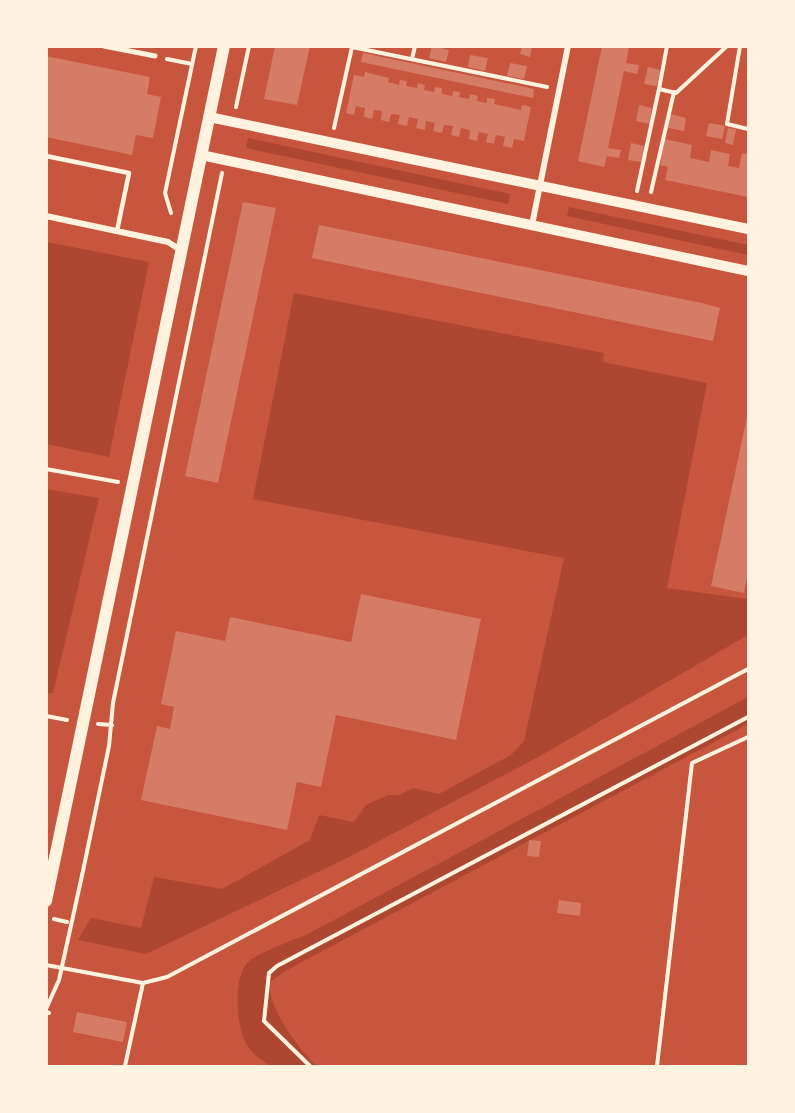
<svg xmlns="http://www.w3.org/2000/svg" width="795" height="1113" viewBox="0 0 795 1113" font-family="'PT Sans',sans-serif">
  <rect width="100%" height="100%" fill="#c8553d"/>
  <path fill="#ae4732" d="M 248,138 L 510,194 L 508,204 L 246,148 Z
    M 569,207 L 748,245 L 748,255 L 567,216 Z
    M 47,242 L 149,262 L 109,457 L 47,444 Z
    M 294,293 L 604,353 L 603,362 L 707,383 L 667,588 L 748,599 L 748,635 L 540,756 L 347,858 L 146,954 L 78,940 L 91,918 L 141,928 L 154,877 L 222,889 L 310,840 L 319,815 L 354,822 L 366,805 L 388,795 L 399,795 L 413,788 L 439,794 L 511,755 L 524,741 L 564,558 L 253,499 Z
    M 46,489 L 99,498 L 53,693 L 46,693 Z
    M 748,697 L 748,724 L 285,971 L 270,982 C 266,1006 300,1051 317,1066 L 270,1066 C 263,1061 254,1055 249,1048 C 236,1029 232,982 247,963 C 255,954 293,940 306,935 Z"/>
  <path fill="#d67c66" d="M 275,46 L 310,46 L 297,105 L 264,99 Z
    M 432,46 L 449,50 L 446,62 L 429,58 Z
    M 522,46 L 532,46 L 530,57 L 520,54 Z
    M 602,46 L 629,46 L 626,63 L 639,65 L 637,74 L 624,71 L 608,148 L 621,150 L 619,158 L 607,156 L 604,167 L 578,161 Z
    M 363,53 L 534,89 L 533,98 L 361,62 Z
    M 470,55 L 488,58 L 485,71 L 468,67 Z
    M 46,56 L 150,77 L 147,94 L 161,97 L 153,138 L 136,135 L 132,155 L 46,137 Z
    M 510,63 L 527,66 L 524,79 L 507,76 Z
    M 648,67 L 660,70 L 657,86 L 644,84 Z
    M 365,72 L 389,78 L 388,82 L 399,85 L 400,80 L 407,81 L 406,86 L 417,88 L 418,83 L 425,85 L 424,90 L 434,92 L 435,87 L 442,88 L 442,94 L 452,96 L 453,91 L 460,92 L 459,97 L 469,99 L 470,94 L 478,96 L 477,101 L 487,103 L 487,98 L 495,99 L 494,104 L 521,110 L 522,105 L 531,107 L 524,141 L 514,139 L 512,148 L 503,146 L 505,137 L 496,135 L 494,144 L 486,142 L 488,134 L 479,132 L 477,141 L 469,139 L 470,130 L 461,128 L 459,137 L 451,135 L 453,126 L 444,125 L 442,133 L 433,131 L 435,123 L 426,121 L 425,130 L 416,128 L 418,119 L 409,117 L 407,126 L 398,124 L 400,115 L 391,114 L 389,122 L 381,120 L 382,111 L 374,110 L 372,119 L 364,117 L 365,108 L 356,106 L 354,115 L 346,113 L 354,75 L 364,77 Z
    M 639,105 L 652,108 L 649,124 L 636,121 Z
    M 671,114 L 686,118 L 684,131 L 668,128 Z
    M 709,123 L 725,126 L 722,139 L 706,136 Z
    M 728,128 L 736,129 L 733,145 L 725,143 Z
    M 665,139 L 692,145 L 690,158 L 709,162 L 711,150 L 730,154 L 728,166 L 739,168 L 742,153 L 748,154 L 748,197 L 665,180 L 668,167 L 660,165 Z
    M 631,143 L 644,146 L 641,162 L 628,160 Z
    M 243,202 L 276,208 L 218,483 L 185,476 Z
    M 319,225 L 702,303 L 720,308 L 713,341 L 312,258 Z
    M 748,412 L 748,572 L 744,593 L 711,586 Z
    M 361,594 L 481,619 L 456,740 L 336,715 L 321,787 L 297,782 L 287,830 L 141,800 L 157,726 L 170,729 L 174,707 L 161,704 L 176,631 L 225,641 L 230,617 L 351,642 Z
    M 529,840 L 541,841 L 539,857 L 527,856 Z
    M 559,900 L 581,903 L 580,916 L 557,913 Z
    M 77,1012 L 127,1022 L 123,1042 L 73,1032 Z"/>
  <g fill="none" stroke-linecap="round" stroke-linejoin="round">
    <path stroke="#fff3e0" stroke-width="4" d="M 667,46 L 659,89 L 676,93 L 727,46
      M 740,46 L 727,124 L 748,129
      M 167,59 L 192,64
      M 412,59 L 415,46
      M 236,107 L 249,46
      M 334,128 L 352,47 L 547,87
      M 637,191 L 659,89
      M 651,192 L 674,92
      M 171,213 L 165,193 L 196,46
      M 46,469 L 118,482
      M 46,716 L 67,720
      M 98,724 L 112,725
      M 54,919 L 67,922
      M 46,965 L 143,983 L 167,977 L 748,669
      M 46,1009 L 59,980 L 83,871 L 109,746 L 113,703 L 222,173
      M 46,1012 L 49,1013
      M 125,1066 L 143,983
      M 310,1066 L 264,1021 L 269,973 L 277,966 L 748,717
      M 657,1066 L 692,763 L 748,737"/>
    <path stroke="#fff3e0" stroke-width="4.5" d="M 46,156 L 129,173 L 117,231"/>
    <path stroke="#fff3e0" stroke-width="5" d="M 104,46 L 155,56"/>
    <path stroke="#fff3e0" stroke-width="6" d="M 46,216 L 168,242 L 182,251
      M 532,225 L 568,46"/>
    <path stroke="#fff3e0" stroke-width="10" d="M 209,117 L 748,229
      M 201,155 L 748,271"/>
    <path stroke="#fff3e0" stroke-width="12" d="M 46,901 L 224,46"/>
  </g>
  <rect width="795" height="1113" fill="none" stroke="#fff3e0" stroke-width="96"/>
</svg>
